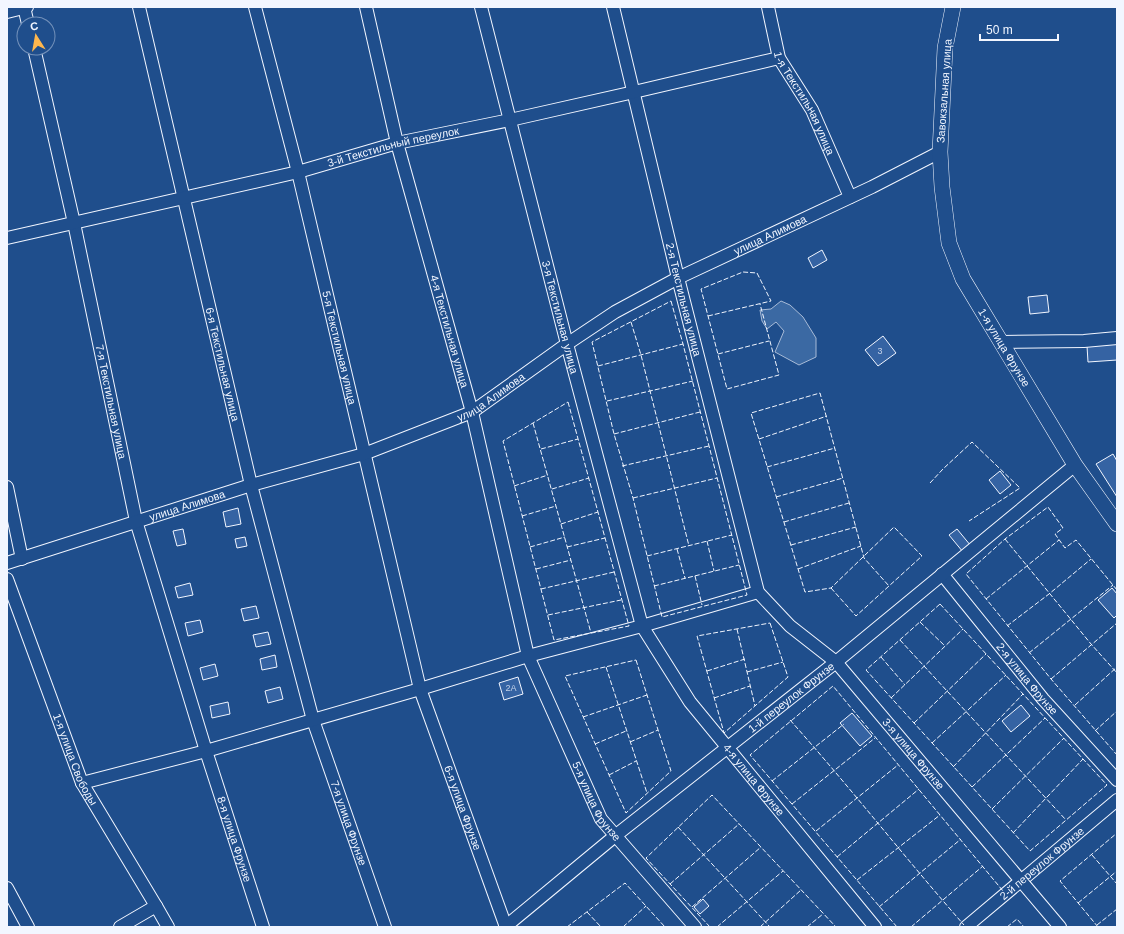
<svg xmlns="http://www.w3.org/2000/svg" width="1124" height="934" viewBox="0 0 1124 934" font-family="Arial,sans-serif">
  <rect width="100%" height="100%" fill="#1f4e8c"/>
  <path fill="#3b69a3" stroke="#a8bbd7" d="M 781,301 L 790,305 L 803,317 L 816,338 L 816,357 L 799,365 L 775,352 L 784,331 L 776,322 L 767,329 L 762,321 L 760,310 L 771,309 Z"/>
  <path fill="#3563a3" stroke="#f2f6ff" d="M 822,250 L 827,260 L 813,268 L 808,258 Z
    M 1047,295 L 1049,312 L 1030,314 L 1028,297 Z
    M 883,336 L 896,353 L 878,366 L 865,350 Z
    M 1117,344 L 1117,360 L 1088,362 L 1087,346 Z
    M 1113,454 L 1117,461 L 1117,497 L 1096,464 Z
    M 1000,471 L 1011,485 L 1000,494 L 989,480 Z
    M 238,508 L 241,524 L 226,527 L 223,512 Z
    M 183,529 L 186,544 L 177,546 L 173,531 Z
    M 957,529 L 971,546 L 963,552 L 949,535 Z
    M 245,537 L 247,546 L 237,548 L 235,539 Z
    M 190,583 L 193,595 L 178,598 L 175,587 Z
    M 1112,588 L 1117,594 L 1117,615 L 1114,618 L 1098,600 Z
    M 256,606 L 259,618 L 244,621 L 241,609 Z
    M 200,620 L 203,632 L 188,636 L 185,623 Z
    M 268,632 L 271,644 L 256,647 L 253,635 Z
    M 275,655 L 277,667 L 262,670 L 260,659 Z
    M 215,664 L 218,676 L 203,680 L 200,668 Z
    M 518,677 L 523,694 L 504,700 L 499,683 Z
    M 280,687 L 283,699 L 268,703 L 265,691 Z
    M 228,702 L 230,714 L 212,718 L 210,706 Z
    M 1021,705 L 1030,716 L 1011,732 L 1002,721 Z
    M 852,713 L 872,736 L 860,746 L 840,723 Z
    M 703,899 L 709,906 L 700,914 L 694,907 Z"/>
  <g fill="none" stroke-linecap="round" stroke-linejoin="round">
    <defs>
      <g id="minor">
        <path d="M 24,7 L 28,24"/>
        <path id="s1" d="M 139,7 L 251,485 L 313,720 L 385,927"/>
        <path id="s2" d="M 255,7 L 298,172 L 420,689 L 506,927"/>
        <path id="s3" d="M 366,7 L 397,143 L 472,412 L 528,656 L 601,819 L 695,927"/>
        <path id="s4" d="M 481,7 L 567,344 L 642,626 L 690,702 L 875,927"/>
        <path id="s5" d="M 613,7 L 678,278 L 758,592 L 790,626 L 836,662 L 1060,927"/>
        <path id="s6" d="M 768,7 L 779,58 L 812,110 L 850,197"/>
        <path d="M 7,12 L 27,7"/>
        <path id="s7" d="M 34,48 L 74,223 L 136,521 L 206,751 L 263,927"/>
        <path id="s8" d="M 7,238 L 298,172 L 397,143 L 510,120 L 634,92 L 779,58"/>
        <path d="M 1001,342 L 1084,341 L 1117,338"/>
        <path d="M 7,487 L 22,559"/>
        <path id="s9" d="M 7,563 L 251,485 L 364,454 L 472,412 L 567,344 L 615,312 L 678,278 L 872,187 L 940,152"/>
        <path id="s10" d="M 942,574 L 1043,699 L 1117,780"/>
        <path id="s11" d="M 7,579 L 82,783 L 156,906 L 168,927"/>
        <path d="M 82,783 L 206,751 L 420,689 L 528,656 L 642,626 L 758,592"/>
        <path d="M 7,888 L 28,927"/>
        <path d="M 120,927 L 156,906"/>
        <path id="s12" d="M 505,927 L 615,836 L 836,662 L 1075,465"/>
        <path id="s13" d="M 966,927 L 1117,800"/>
      </g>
      <g id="major">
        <path id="s14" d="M 953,7 L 945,48 L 940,152 L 942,187 L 949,243 L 963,279 L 1075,465 L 1117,524"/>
      </g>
    </defs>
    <use href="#minor" stroke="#f2f6ff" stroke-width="14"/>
    <use href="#major" stroke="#f2f6ff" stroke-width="16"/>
    <use href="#minor" stroke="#1f4e8c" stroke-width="12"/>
    <use href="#major" stroke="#1f4e8c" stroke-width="15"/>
    <path stroke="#f2f6ff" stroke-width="1" stroke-dasharray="5 2" stroke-linecap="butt" d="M 671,301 L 683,344 L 747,595 L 662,617 L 633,498 L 614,434 L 592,342 Z
      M 708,316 L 771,301 L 757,273 L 743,272 L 701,289 L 727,389 L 779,375 L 760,304
      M 631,322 L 641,355 L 689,546
      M 718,354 L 769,341
      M 598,366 L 683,344
      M 607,401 L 693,381
      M 568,402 L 629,626 L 554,640 L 503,441 Z
      M 533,423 L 591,633
      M 614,434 L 700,412
      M 759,439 L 827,416
      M 541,449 L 578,439
      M 622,466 L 709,446
      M 767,467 L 835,448
      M 930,483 L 943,469 L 972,442 L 1020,488 L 969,521
      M 514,486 L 548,475
      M 552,489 L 589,478
      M 776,497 L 843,478
      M 633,498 L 717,478
      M 522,516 L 556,506
      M 784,522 L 849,503
      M 561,524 L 598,512
      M 1005,539 L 1091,644 L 1117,673
      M 707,541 L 714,571
      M 791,545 L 856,527
      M 530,547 L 565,537
      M 567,547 L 605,538
      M 677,549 L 685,578
      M 647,556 L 732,535
      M 536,569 L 571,560
      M 798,569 L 861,546
      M 695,576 L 702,605
      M 654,586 L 739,565
      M 831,588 L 856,616 L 922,556 L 894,527 L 831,588 L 805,592 L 751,413 L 820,393 L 864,558 L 889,586
      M 541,589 L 614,572
      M 1117,590 L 1076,540 L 1065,548 L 1055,534 L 1063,528 L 1048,507 L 1005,539 L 966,574 L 1051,679 L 1117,755
      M 986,599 L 1059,540
      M 940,604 L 1107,785 L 1030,851 L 866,670 Z
      M 548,615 L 621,600
      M 920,622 L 945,646
      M 770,623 L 788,677 L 724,733 L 697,636 Z
      M 1007,626 L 1049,594 L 1091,559
      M 737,629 L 755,706
      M 900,640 L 1066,820
      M 1029,653 L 1113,585
      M 881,657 L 905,685
      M 636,660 L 671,771 L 626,813 L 565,676 Z
      M 606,667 L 647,793
      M 707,671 L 745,659
      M 747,672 L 783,662
      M 1051,679 L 1117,623
      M 714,698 L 750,686
      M 891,698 L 963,629
      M 1075,705 L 1117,667
      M 583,717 L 647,695
      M 790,720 C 850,787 905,858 964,925
      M 914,723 L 986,654
      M 1095,731 L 1117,711
      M 630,742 L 658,730
      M 932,743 L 1006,675
      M 595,744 L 626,731
      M 953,767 L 1023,694
      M 609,775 L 636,761
      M 772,781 L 844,724
      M 972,787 L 1045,718
      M 792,804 L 875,738
      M 992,809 L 1064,738
      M 678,827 L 770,927
      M 816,831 L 898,765
      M 1013,833 L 1083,759
      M 1092,855 L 1117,884
      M 837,857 L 919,789
      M 857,880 L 940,815
      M 670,884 L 739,824
      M 1078,903 L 1117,871
      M 692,907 L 761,847
      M 879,907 L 961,839
      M 587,912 L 601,927
      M 1097,925 L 1117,909
      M 567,927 L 625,883 L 665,927
      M 623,927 L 646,906
      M 710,927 L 646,858 L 712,795 L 836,927
      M 717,927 L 783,871
      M 760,927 L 801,890
      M 807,927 L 823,914
      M 897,927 L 750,755 L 833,686 L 1003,891
      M 911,927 L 983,866
      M 1007,927 L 1017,919 L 1024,927
      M 1098,927 L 1060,881 L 1117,833"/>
  </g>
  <g text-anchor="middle" stroke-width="3" stroke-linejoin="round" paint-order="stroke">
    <g font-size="9" fill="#c3d1e8">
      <text x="880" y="354">3</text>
      <text x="511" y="691">2А</text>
    </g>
    <g font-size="11" fill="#f2f6ff" stroke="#1f4e8c">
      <text transform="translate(944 91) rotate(-86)" y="4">Завокзальная улица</text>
      <text dy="4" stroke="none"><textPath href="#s6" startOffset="104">1-я Текстильная улица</textPath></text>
      <text dy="4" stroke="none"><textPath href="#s8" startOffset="397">3-й Текстильный переулок</textPath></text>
      <text dy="4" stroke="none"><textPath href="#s9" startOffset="837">улица Алимова</textPath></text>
      <text dy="4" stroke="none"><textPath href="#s5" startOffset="301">2-я Текстильная улица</textPath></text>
      <text dy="4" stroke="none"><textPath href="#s4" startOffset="320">3-я Текстильная улица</textPath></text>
      <text dy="4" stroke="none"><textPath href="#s3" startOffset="335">4-я Текстильная улица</textPath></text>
      <text dy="4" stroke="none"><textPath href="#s14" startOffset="356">1-я улица Фрунзе</textPath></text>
      <text dy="4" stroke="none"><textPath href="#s2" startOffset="351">5-я Текстильная улица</textPath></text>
      <text dy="4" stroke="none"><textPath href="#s1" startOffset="367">6-я Текстильная улица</textPath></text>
      <text dy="4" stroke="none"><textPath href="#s9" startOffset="513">улица Алимова</textPath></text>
      <text dy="4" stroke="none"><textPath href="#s7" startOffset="362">7-я Текстильная улица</textPath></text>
      <text dy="4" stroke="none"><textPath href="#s9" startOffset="189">улица Алимова</textPath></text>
      <text dy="4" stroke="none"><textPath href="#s10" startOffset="135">2-я улица Фрунзе</textPath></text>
      <text dy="4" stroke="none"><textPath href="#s12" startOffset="367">1-й переулок Фрунзе</textPath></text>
      <text dy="4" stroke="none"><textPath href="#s5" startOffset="828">3-я улица Фрунзе</textPath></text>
      <text dy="4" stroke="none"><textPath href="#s11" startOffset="193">1-я улица Свободы</textPath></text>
      <text dy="4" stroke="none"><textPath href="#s4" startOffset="830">4-я улица Фрунзе</textPath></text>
      <text dy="4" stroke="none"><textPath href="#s3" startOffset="830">5-я улица Фрунзе</textPath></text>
      <text dy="4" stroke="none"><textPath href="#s2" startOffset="828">6-я улица Фрунзе</textPath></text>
      <text dy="4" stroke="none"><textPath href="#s1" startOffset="843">7-я улица Фрунзе</textPath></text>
      <text dy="4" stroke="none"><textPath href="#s7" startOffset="817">8-я улица Фрунзе</textPath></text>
      <text dy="4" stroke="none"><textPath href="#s13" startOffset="99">2-й переулок Фрунзе</textPath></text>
    </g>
  </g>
  <rect width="1124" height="934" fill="none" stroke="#f2f6ff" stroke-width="16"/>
  <g transform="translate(36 36) rotate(349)"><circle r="19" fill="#1f4e8c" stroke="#7391ba"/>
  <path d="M0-3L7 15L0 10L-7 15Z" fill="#ffb74d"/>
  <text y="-6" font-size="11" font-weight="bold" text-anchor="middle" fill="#f2f6ff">С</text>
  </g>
  <path d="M980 34v6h78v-6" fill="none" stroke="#f2f6ff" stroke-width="2"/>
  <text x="986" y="34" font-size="12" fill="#f2f6ff" stroke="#1f4e8c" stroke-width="3" paint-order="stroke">50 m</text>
</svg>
